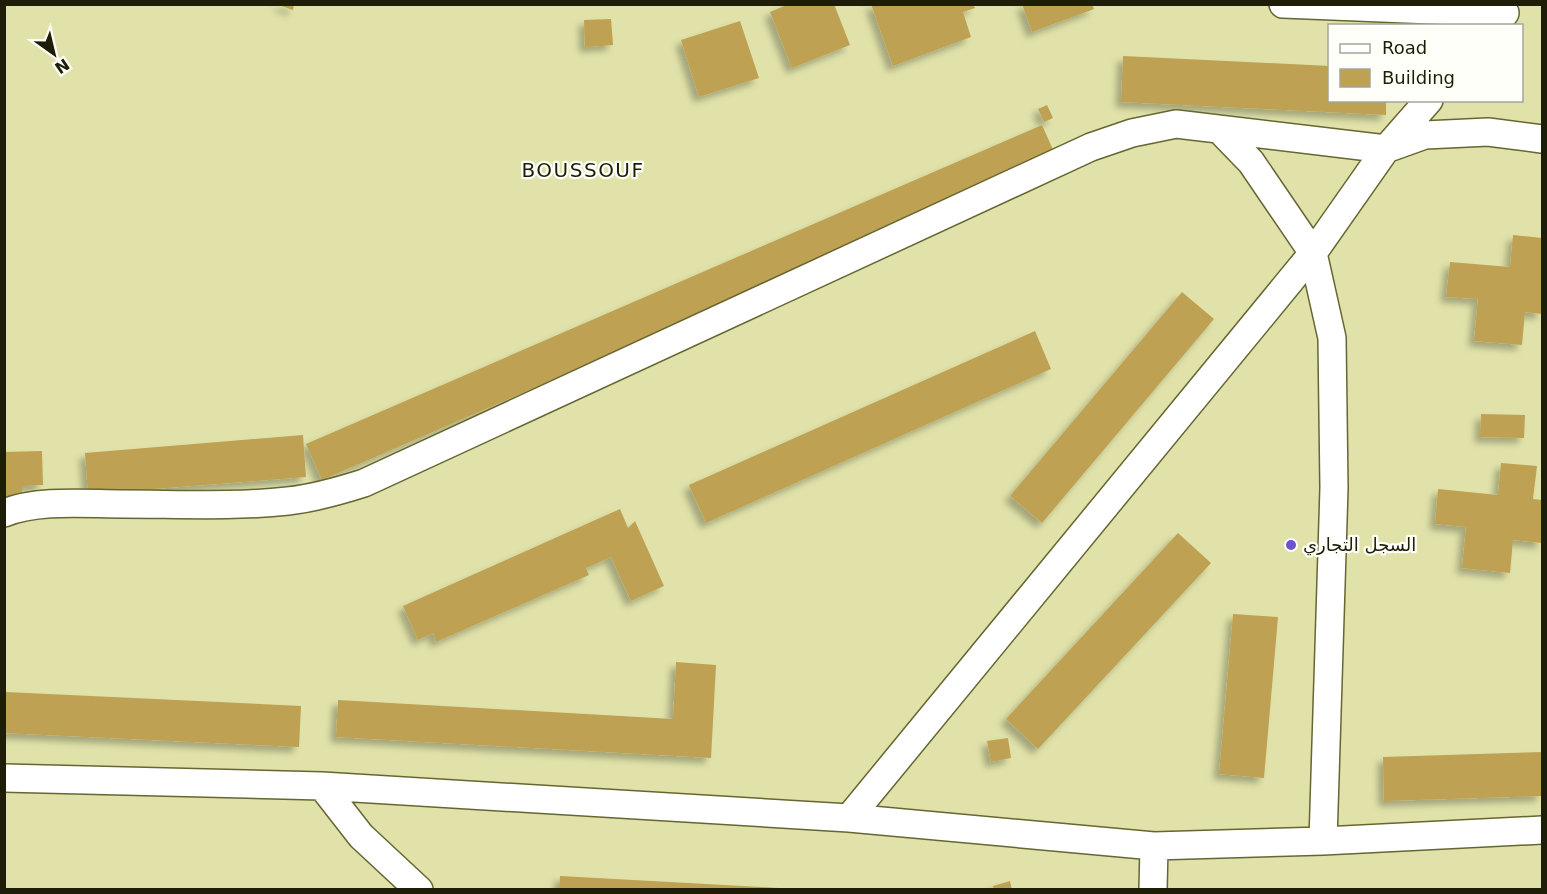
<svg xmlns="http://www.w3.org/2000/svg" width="1547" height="894" viewBox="0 0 1547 894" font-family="'DejaVu Sans',Cairo,sans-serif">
  <defs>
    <filter id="shadow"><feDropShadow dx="-5.5" dy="5.5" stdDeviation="3" flood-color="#0004"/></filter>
  </defs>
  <rect width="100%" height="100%" fill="#e0e2a9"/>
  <path fill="#bea153" filter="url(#shadow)" d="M 276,4 L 294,4 L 293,10 Z
    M 789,4 L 834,4 L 850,45 L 792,68 L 770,12 Z
    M 871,4 L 973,4 L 975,8 L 963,12 L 971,37 L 893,66 Z
    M 1022,4 L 1092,4 L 1094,9 L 1032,32 Z
    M 611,19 L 613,45 L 585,47 L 584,20 Z
    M 740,21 L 759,78 L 699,97 L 681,40 Z
    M 1123,56 L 1330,66 L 1330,100 L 1386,100 L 1386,115 L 1121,102 Z
    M 1047,105 L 1053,118 L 1044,122 L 1038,109 Z
    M 1042,125 L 1058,161 L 322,480 L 306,444 Z
    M 1513,235 L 1542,238 L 1542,314 L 1525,312 L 1522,345 L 1474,341 L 1478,299 L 1446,297 L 1450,262 L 1510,267 Z
    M 1182,292 L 1214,319 L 1042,523 L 1010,496 Z
    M 1035,331 L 1051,369 L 706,523 L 689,485 Z
    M 1481,414 L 1525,415 L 1524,438 L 1480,437 Z
    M 303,435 L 306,477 L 88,494 L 85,453 Z
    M 42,451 L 43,485 L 22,486 L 22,499 L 4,500 L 4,452 Z
    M 1501,463 L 1537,466 L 1533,499 L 1542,500 L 1542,543 L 1513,540 L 1510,573 L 1462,568 L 1466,527 L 1435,524 L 1438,489 L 1498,495 Z
    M 620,509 L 628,528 L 635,521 L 664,586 L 631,601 L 611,557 L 586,568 L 589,575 L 436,642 L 433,633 L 418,640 L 403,606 Z
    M 1178,533 L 1211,563 L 1038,749 L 1006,719 Z
    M 1233,614 L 1278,617 L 1264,778 L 1219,774 Z
    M 676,662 L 716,665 L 711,758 L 336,737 L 338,700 L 673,719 Z
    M 6,692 L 301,706 L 299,747 L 4,733 L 4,701 L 6,701 Z
    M 1008,738 L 1011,758 L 991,762 L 987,741 Z
    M 1542,752 L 1542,796 L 1384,801 L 1383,757 Z
    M 560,876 L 779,888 L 779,890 L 559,890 Z
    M 1010,881 L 1012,890 L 994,890 L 993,886 Z"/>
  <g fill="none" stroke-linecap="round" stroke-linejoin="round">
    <defs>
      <path id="minor" d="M 1283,4 L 1505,13
        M 1219,129 L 1251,162 L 1313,253 L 1332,338 L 1334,488 L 1323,841
        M 4,513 C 39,499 86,504 123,504 C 178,504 234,507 288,501 C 314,498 339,491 364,483 L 1091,147 L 1132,133 L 1176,124 L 1386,149 L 1425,135 L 1488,132 L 1542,139
        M 4,778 L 322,786 L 849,818 L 1154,846 L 1323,841 L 1542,830
        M 322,786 L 361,836 L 419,890
        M 849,818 L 1313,253 L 1386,149 L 1429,100
        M 1153,890 L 1154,846"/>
    </defs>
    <use href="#minor" stroke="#656631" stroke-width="30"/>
    <use href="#minor" stroke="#fff" stroke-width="27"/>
  </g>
  <circle fill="#6f52cc" stroke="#fefff9" stroke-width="2" cx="1291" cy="545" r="6"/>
  <g text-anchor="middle" stroke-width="4.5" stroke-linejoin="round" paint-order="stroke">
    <g font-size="18" fill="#1e1e08" stroke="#fefff9" text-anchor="start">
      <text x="1303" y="551">السجل التجاري</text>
    </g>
    <g font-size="20" letter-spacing="1.5" fill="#1e1e08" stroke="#fefff9">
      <text x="583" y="177">BOUSSOUF</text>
    </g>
  </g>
  <rect width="1547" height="894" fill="none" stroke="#1e1e08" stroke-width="12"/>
  <rect x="1328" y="24" width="195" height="78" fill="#fefff9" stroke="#a4a599" stroke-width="1.5"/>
  <rect x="1340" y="44" width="30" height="9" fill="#ffffff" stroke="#a4a599" stroke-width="1.5"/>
  <text x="1382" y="54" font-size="18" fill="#1e1e08">Road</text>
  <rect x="1340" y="69" width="30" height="18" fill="#bea153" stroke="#a4a599" stroke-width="1.5"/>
  <text x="1382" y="84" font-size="18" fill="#1e1e08">Building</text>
  <g transform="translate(54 54) rotate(146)" stroke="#fefff9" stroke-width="4.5" paint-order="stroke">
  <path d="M0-4.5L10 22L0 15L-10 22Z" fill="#1e1e08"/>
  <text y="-9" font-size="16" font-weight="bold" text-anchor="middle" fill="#1e1e08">N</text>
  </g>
</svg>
